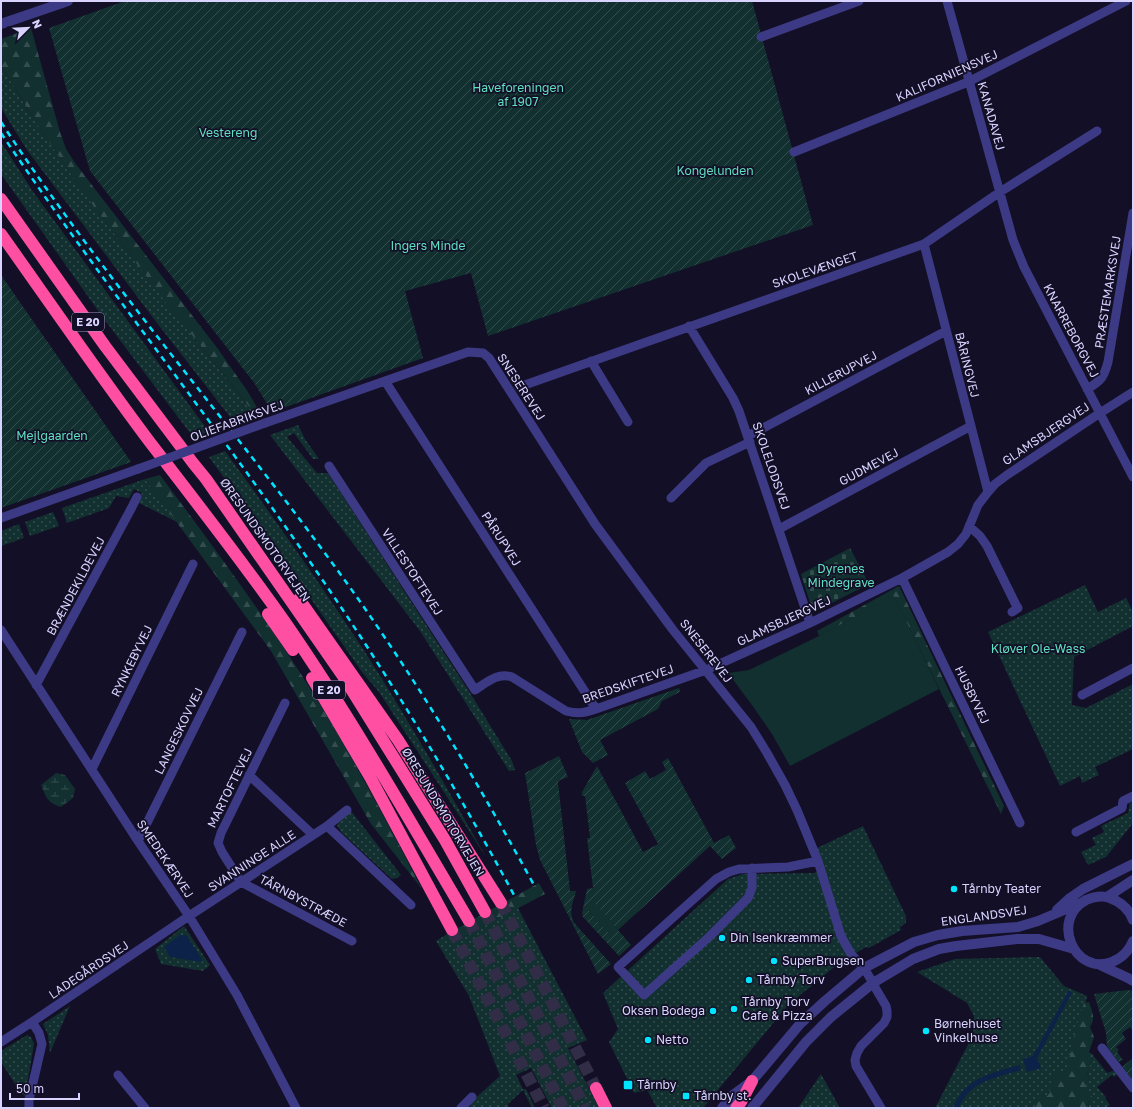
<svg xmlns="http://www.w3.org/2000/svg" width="1134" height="1109" viewBox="0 0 1134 1109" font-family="'Golos Text',sans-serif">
  <defs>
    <pattern id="grass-dots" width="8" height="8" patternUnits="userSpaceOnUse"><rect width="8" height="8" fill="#12302f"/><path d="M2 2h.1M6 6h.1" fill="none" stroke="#344d4e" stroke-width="1.8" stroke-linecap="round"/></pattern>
    <pattern id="forest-firs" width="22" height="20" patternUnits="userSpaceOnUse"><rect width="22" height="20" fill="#12302f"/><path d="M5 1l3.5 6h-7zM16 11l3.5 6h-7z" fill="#344d4e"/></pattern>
    <pattern id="wetland-marsh" width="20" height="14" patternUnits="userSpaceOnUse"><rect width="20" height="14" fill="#12302f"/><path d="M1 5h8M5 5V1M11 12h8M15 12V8" fill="none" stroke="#344d4e"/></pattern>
    <pattern id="cemetery-stones" width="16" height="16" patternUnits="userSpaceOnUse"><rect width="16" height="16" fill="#12302f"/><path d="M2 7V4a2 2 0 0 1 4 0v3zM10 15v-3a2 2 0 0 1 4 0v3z" fill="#344d4e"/></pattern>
    <pattern id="garden-furrows" width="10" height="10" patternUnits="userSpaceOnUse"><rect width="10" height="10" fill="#12302f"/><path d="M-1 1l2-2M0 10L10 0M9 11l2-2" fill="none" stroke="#344d4e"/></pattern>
  </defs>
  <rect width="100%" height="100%" fill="#130f26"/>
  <path fill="url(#grass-dots)" d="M 1,65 C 13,84 24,105 37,124 C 104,225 180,320 255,414 L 234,422 L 157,323 L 27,150 L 1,108 Z
    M 1,142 L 34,193 L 209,432 L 193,437 L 104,319 L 1,174 Z
    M 298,425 L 305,439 L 319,459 L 313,459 L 294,433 L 287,437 L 317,473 L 328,473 L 472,696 L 512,761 L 515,770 L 509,771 L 420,631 L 270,435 Z
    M 225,451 C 273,517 320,583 365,652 C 408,719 447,788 486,857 L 379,692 L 362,672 L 288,566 L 209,457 Z
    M 145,479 L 177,522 L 137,502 L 142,493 L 134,489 L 129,498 L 116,496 L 109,508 L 67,523 L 62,508 Z
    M 53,512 L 59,526 L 30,536 L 25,522 Z
    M 19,524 L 24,538 L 1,546 L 1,531 Z
    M 1085,585 L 1098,612 L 1126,598 L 1133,612 L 1133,626 L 1074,657 L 1072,705 L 1086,708 L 1133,684 L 1133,749 L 1095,767 L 1099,775 L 1082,783 L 1080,776 L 1060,786 L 988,632 Z
    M 1133,802 L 1133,823 L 1106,857 L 1088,865 L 1081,852 L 1096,845 L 1092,838 L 1104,832 L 1101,826 L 1128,813 L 1130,803 Z
    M 351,811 L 401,875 L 397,878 L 392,879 L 341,832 L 337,825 L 339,822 Z
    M 863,826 L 906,916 L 906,923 L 900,927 L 901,930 L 869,948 L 866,947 L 838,964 L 789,1004 L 703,1108 L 657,1108 L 647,1090 L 634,1093 L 609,1042 L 618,1029 L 603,993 L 728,879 L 743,874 L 814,873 L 820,870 L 813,850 Z
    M 518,908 L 587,1040 L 568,1048 L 599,1108 L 552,1108 L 531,1068 L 516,1075 L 523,1089 L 526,1089 L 535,1108 L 532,1108 L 523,1090 L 508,1104 L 509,1108 L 470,1108 L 471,1102 L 500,1076 L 469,996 L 436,941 L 449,933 L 454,942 Z
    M 184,926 L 210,965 L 203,971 L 161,964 L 155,949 Z
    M 1040,957 L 1064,986 L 1087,996 L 1061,1108 L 935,1108 L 973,1035 L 974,1016 L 967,1003 L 917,972 L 955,959 Z
    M 70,1006 L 50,1053 L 48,1035 L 43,1024 Z
    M 27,1035 L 31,1037 L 34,1044 L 25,1097 L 17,1087 L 1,1062 L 1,1051 Z
    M 1093,1055 L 1107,1073 L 1113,1071 L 1118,1074 L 1114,1077 L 1112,1075 L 1097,1087 L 1106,1097 L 1105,1098 L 1110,1105 L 1107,1107 L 1108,1108 L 1089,1108 L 1088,1103 L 1090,1100 L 1084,1087 L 1089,1078 L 1087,1074 Z
    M 821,1074 L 840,1108 L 798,1108 Z"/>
  <path fill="url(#forest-firs)" d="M 31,28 L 60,132 L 66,149 L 75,163 L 218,349 L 248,392 L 259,411 L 255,414 L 161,296 L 84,193 L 36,123 L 1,65 L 1,39 Z
    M 160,475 C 216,550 272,626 321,706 C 357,765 390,827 422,889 L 371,824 L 271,651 L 145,479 Z
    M 899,586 L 1004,806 L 1001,814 L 894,597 L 819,636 L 817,631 Z
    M 539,883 L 545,894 L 454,942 L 449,933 Z
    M 1089,1002 C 1092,1011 1096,1019 1090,1027 L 1094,1037 L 1089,1052 L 1093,1055 L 1087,1074 L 1089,1078 L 1085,1087 L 1089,1091 L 1092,1097 L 1088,1103 L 1089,1108 L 1035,1108 L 1039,1096 L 1047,1096 L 1050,1093 C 1049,1083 1051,1080 1057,1073 L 1064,1074 L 1067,1072 C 1071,1049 1076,1025 1084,1003 Z"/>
  <path fill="url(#wetland-marsh)" d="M 56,773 L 65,775 L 75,789 L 73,798 L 61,807 C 48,803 46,798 41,785 Z"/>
  <path fill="url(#cemetery-stones)" d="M 850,548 L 869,584 L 816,611 L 812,609 L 801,574 Z"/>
  <path fill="url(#garden-furrows)" d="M 125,1 L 752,1 L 813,225 L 488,336 L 471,273 L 405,291 L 423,358 L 272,412 L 255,384 L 90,171 L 49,28 Z
    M 1,275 L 131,462 L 1,508 Z
    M 679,688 L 680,692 L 662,701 L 658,709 L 600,740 L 608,755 L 593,763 L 582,752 L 569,719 L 587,720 Z
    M 559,756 L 568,777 L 560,780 L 558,782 L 570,891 L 576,891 C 573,903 567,914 576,925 L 611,964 L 598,974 L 540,860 L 536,845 L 525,773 Z
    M 668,758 L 714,843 L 729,835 L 736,848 L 722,859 L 710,846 L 619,929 L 618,930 L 631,945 L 619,956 L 583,917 L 582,913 L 587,889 L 593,888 L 587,838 L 590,838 L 585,796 L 582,796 L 582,792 L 597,766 L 643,852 L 658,844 L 625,783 L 645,771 L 650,779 L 666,770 L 662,762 Z
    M 1128,990 L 1133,991 L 1133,1030 L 1130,1027 L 1122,1033 L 1126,1039 L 1116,1047 L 1119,1050 L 1117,1052 L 1123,1060 L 1119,1062 L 1107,1047 L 1106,1033 L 1094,994 Z
    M 1133,1058 L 1133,1081 L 1122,1067 Z"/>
  <path fill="#12302f" d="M 894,596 L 939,689 L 790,766 L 772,734 L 752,705 L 728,673 L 749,670 L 819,636 Z
    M 596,904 L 618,930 L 612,937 L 588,910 Z"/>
  <path fill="#0c2248" d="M 180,935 L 186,935 L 201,958 L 202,962 L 170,957 L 164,947 Z
    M 1069,990 L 1072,993 L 1037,1058 L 1041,1068 L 1027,1072 L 1023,1059 L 1033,1056 Z
    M 1019,1065 L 1021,1070 C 996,1078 970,1080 959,1108 L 953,1108 C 964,1078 992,1073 1019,1065 Z"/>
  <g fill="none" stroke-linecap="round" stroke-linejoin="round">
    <path stroke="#312d47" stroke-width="12" stroke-dasharray="12 6" stroke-linecap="butt" d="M 501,903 L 596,1088
      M 485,912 L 585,1108
      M 469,921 L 563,1108
      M 452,930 L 544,1108"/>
    <path stroke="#3d3a85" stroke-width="9" d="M 947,1 L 1013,240 L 1024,267 L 1133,477
      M 761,37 L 859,1
      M 794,152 L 968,82 L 1126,1
      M 924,244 L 988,492
      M 689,326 L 733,398 L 739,411 L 810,623
      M 591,361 L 628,422
      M 385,381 L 596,709
      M 519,387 L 924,244 L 1000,192 L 1097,131
      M 1087,389 C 1101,381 1104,377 1108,362 L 1133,213
      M 265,423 L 468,352 L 483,353 L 489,358 L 595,524 L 673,630 L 751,727 L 767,753 L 785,785 L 797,810 L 818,861 L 841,936 L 851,954 L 864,968 L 873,983 L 876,989 L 886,1006 L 887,1011 L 887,1017 L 884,1023 L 861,1046 L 857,1053 L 855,1060 L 856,1066 L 881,1108
      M 748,436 L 946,331
      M 329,466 L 475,690 C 486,683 497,672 512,677 L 566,711 C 578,714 584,713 596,709 L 706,670 L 810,623 L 902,578 L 948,552 L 958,544 L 966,534 L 978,505 L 988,492 L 995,484 L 1007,475 L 1100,413 L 1133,392
      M 671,498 L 706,463 L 750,442
      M 1,518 L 138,469
      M 969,526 L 980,536 L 987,546 L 1016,605 L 1018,608 L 1012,612
      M 779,529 L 971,426
      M 902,578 L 1020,823
      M 1,630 L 138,841 L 189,916 L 237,995 L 296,1108
      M 36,685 L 132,507 L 137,497
      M 1082,695 L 1133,668
      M 285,703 L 221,833 L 218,843 L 222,852 L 241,882 L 352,941
      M 92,769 L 193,564
      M 249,775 L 313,835
      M 327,826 L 411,905
      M 1076,832 L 1122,808 L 1123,801 L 1133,796
      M 138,841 L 242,632
      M 752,868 L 752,888 L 748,898 L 709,937 L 644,995 L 618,967 L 716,879 L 729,872 L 739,869 L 788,867 L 818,861
      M 1,1042 L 32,1022 L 189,916 L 327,826 L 347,810
      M 1102,1048 L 1133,1088
      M 118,1075 L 145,1108
      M 29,1108 L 29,1100 L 42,1044 L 39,1033 L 32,1022
      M 461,1108 L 472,1097"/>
    <path stroke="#3d3a85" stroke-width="10" d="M 1,24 L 68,1
      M 1107,897 L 1133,880
      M 1057,910 L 1070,898 L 1083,889 L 1133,864
      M 1133,920 C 1129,909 1121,902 1110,898 C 1102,895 1093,897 1086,900 C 1050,919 1074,976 1112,962 C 1122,958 1129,951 1133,941
      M 1100,965 L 1128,978 L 1133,981
      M 722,1108 L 733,1095 L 752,1081 L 800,1024 L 825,1001 L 864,968 L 914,942 L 938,935 L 962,931 L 1018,927 L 1038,921 L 1083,902
      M 752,1108 L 806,1042 L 831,1017 L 873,983 L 913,959 L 939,949 L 956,946 L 1017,939 L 1039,939 L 1074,949"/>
    <path stroke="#ff4fa3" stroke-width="12" d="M 1,199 L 105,346 L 193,463 L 206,479 L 343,676 L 445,840 L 485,912
      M 1,234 C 50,303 98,373 149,441 C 196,502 243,562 287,625 C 353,721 410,821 469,921
      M 299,599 L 398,740 L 501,903
      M 268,614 L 293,650
      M 312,678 L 370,777 L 452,930
      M 596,1088 L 606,1108
      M 736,1108 L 741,1102 L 752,1081"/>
    <path stroke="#00e5ff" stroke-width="2.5" stroke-dasharray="6 5" stroke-linecap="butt" d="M 1,122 C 101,275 222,413 330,560 C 407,664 472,772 534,885
      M 1,133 C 102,283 215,423 317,572 C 389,676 454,784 514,895"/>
    <path stroke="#3d3a85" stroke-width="9" d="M 138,469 L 265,423"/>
  </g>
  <g fill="#00e5ff" stroke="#130f26" stroke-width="1.5">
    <circle cx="954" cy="889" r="4"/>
    <circle cx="722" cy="938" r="4"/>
    <circle cx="774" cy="961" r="4"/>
    <circle cx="749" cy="980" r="4"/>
    <circle cx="734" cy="1009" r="4"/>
    <circle cx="713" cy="1011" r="4"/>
    <circle cx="926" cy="1031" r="4"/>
    <circle cx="648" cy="1040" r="4"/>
    <rect x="623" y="1080" width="10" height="10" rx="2"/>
    <rect x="682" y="1092" width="8" height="8" rx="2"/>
  </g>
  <g text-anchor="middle" stroke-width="3.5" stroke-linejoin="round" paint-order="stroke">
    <g fill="#130f26" stroke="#9e99be" stroke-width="1">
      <rect x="72" y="313" width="32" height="18" rx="3"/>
      <rect x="313" y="681" width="32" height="18" rx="3"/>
    </g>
    <g font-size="11" font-weight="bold" fill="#d9d4ff">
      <text x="88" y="326">E 20</text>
      <text x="329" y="694">E 20</text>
    </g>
    <g font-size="12" fill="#d9d4ff" stroke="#130f26">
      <text transform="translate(947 76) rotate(-24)" y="4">KALIFORNIENSVEJ</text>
      <text transform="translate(991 116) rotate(74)" y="4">KANADAVEJ</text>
      <text transform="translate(815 270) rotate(-19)" y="4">SKOLEVÆNGET</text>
      <text transform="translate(1108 292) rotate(-81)" y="4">PRÆSTEMARKSVEJ</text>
      <text transform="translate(1071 331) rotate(62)" y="4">KNARREBORGVEJ</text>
      <text transform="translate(967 365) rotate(76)" y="4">BÅRINGVEJ</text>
      <text transform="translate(841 373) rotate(-28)" y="4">KILLERUPVEJ</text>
      <text transform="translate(521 387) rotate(57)" y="4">SNESEREVEJ</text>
      <text transform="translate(237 421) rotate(-20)" y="4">OLIEFABRIKSVEJ</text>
      <text transform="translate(1046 434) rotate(-34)" y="4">GLAMSBJERGVEJ</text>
      <text transform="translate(771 466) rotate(71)" y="4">SKOLELODSVEJ</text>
      <text transform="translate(869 467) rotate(-28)" y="4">GUDMEVEJ</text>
      <text transform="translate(501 539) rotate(57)" y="4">PÅRUPVEJ</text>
      <text transform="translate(265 540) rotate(55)" y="4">ØRESUNDSMOTORVEJEN</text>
      <text transform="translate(412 572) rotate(57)" y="4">VILLESTOFTEVEJ</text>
      <text transform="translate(76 586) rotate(-62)" y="4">BRÆNDEKILDEVEJ</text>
      <text transform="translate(784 621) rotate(-25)" y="4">GLAMSBJERGVEJ</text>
      <text transform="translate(706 651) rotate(52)" y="4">SNESEREVEJ</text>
      <text transform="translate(132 661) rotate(-64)" y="4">RYNKEBYVEJ</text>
      <text transform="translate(628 684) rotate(-19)" y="4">BREDSKIFTEVEJ</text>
      <text transform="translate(972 695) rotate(64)" y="4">HUSBYVEJ</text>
      <text transform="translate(179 731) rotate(-64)" y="4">LANGESKOVVEJ</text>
      <text transform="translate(230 788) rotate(-64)" y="4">MARTOFTEVEJ</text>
      <text transform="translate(443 812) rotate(59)" y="4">ØRESUNDSMOTORVEJEN</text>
      <text transform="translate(165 859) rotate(56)" y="4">SMEDEKÆRVEJ</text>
      <text transform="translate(252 861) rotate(-33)" y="4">SVANNINGE ALLE</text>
      <text transform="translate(303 901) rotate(28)" y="4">TÅRNBYSTRÆDE</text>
      <text transform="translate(984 916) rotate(-8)" y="4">ENGLANDSVEJ</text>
      <text transform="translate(89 970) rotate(-34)" y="4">LADEGÅRDSVEJ</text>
    </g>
    <g font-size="12" fill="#5fe0c0" stroke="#130f26">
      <text x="518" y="92">Haveforeningen<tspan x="518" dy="14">af 1907</tspan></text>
      <text x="228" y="137">Vestereng</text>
      <text x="715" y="175">Kongelunden</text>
      <text x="428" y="250">Ingers Minde</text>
      <text x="52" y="440">Mejlgaarden</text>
      <text x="841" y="573">Dyrenes<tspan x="841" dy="14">Mindegrave</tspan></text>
      <text x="1038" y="653">Kløver Ole-Wass</text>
    </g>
    <g font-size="12" fill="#d9d4ff" stroke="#130f26" text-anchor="start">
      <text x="962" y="893">Tårnby Teater</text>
      <text x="730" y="942">Din Isenkræmmer</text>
      <text x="782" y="965">SuperBrugsen</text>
      <text x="757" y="984">Tårnby Torv</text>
      <text x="742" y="1006">Tårnby Torv<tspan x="742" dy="14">Cafe &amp; Pizza</tspan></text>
      <text x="705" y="1015" text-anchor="end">Oksen Bodega</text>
      <text x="934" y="1028">Børnehuset<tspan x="934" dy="14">Vinkelhuse</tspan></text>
      <text x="656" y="1044">Netto</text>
      <text x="637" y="1089">Tårnby</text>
      <text x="694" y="1100">Tårnby st.</text>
    </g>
  </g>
  <rect width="1134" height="1109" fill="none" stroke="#d9d4ff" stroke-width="4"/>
  <g transform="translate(28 28) rotate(66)" stroke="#130f26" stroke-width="3" paint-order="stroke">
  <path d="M0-3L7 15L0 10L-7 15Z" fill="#d9d4ff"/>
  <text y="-6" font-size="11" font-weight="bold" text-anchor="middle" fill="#d9d4ff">N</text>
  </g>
  <path d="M10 1093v6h69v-6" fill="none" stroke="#d9d4ff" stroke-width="2"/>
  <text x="16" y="1093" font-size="12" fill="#d9d4ff" stroke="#130f26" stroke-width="3" paint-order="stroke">50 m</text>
</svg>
